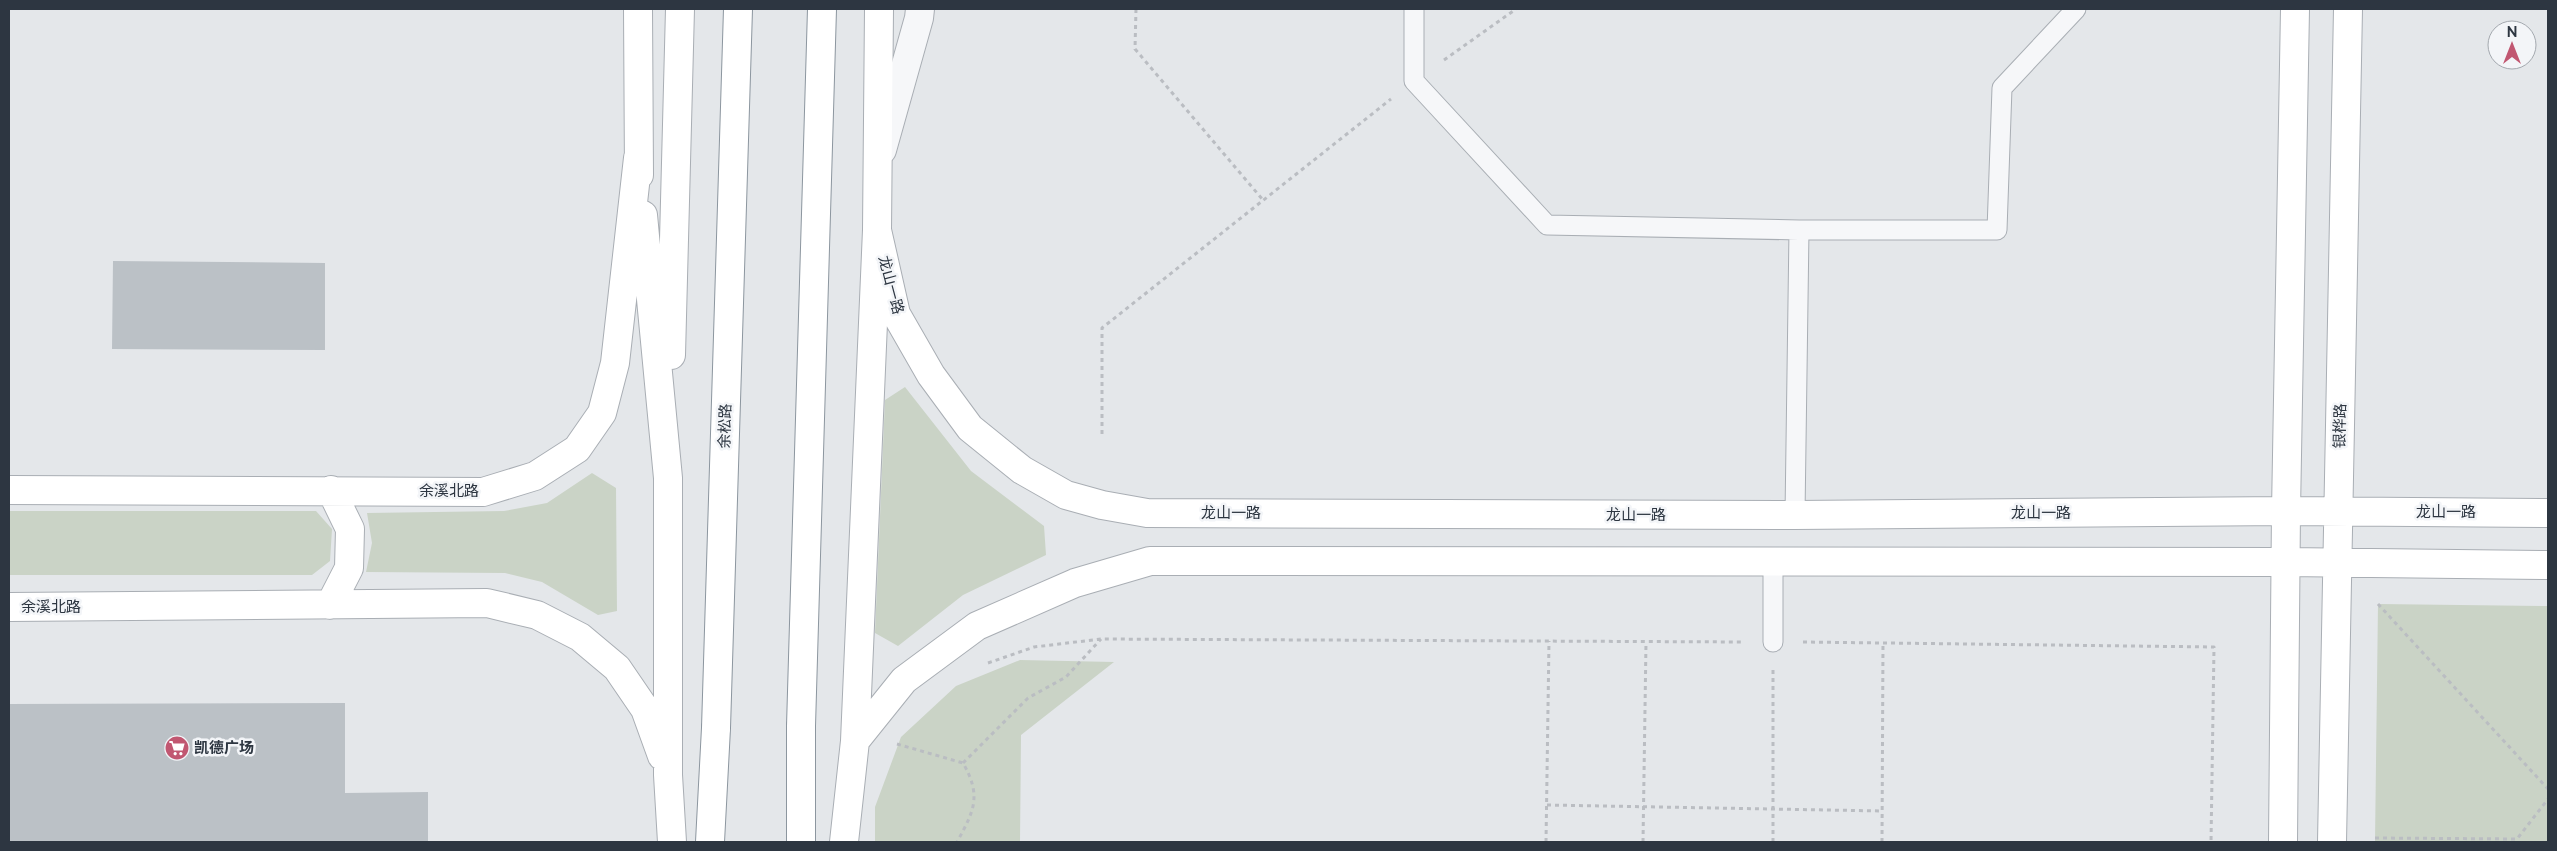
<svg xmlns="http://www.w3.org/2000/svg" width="2557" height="851" viewBox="0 0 2557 851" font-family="Raleway,'Noto Sans SC',sans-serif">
  <rect width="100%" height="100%" fill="#e4e7ea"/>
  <path fill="#cad3c6" d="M 905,387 L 971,471 L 1044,526 L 1046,555 L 963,595 L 898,646 L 875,633 L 885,400 Z
    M 592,473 L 616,488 L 617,611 L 598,615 L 542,582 L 505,573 L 366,572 L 372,543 L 367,513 L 504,511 L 547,503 Z
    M 9,511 L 316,511 L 332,529 L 330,561 L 312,575 L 9,575 Z
    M 2378,604 L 2548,606 L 2548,842 L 2375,842 Z
    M 1020,660 L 1114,662 L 1021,735 L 1020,842 L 875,842 L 875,807 L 901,737 L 956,686 Z"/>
  <path fill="#bbc1c6" d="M 113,261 L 325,263 L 325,350 L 112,349 Z
    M 345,703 L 345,793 L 428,792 L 428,842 L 9,842 L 9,704 Z"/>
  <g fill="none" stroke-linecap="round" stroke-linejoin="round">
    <defs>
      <path id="lane" d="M 1414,9 L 1414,81 L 1547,225 L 1799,230 L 1997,230 L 2002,88 L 2076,9
        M 1795,515 L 1799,230
        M 1773,561 L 1773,642"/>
      <path id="street" d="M 882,150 L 919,18 L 920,9"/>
      <path id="secondary" d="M 638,9 L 639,175
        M 643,215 L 668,478 L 668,775 L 672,842
        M 877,230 L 896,314 L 931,375 L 970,428 L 1022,470 L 1066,495 L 1102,505 L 1147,513 L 1795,515 L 2286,511 L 2548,513
        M 671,355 L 680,9
        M 9,490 L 483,492 L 535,476 L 577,449 L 602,413 L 615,363 L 638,158
        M 330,605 L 349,568 L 350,529 L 331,490
        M 9,607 L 487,603 L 537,615 L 580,637 L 617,668 L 645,709 L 662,756
        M 855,741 L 904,680 L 977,626 L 1075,583 L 1150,561 L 2285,562 L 2548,565
        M 844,842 L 855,741 L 877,230 L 879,9
        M 2283,842 L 2286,511 L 2295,9
        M 2332,842 L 2348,9"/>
      <path id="highway" d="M 710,842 L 716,728
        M 801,842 L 801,726"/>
    </defs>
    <use href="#lane" stroke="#a9aeb4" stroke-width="21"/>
    <use href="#street" stroke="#a9aeb4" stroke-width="30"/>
    <use href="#secondary" stroke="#a9aeb4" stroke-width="30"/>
    <use href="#highway" stroke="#8c969f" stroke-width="30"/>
    <path stroke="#babdc2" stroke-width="3" stroke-dasharray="4 4" stroke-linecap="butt" d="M 1136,9 L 1135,49 L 1263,200
      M 1444,60 L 1516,9
      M 1102,434 L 1102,328 L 1391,99
      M 2378,604 L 2548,789
      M 1803,642 L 2214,647 L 2211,842
      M 988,663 L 1034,647 L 1101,639 L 1744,642
      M 897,744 L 963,763 C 982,796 974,811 957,842
      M 963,763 L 1028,698 L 1066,677 L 1101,639
      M 1547,805 L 1882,811
      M 2375,838 L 2517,839 L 2548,799
      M 1546,842 L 1549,641
      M 1643,842 L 1646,642
      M 1773,842 L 1773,670
      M 1882,842 L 1883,643"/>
    <use href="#lane" stroke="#f6f7f9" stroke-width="19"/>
    <use href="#street" stroke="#f6f7f9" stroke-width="28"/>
    <use href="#secondary" stroke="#fff" stroke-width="28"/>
    <use href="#highway" stroke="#fff" stroke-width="28"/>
    <defs>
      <path id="highway-bridge" d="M 801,726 L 822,9
        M 716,728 L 738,9"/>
    </defs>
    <use href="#highway-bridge" stroke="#8c969f" stroke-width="30" stroke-linecap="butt"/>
    <use href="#highway-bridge" stroke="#fff" stroke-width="28"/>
  </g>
  <defs>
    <symbol id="supermarket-disc" viewBox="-11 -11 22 22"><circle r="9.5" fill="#c15771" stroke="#f3f5f8"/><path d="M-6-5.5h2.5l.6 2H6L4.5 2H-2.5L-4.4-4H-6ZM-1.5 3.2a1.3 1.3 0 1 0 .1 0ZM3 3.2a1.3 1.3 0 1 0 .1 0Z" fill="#fff"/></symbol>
  </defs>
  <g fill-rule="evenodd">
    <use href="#supermarket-disc" x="163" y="734" width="28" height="28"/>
  </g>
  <g text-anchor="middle" stroke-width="5" stroke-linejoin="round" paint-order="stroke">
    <g font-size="15" fill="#2d3641" stroke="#f3f5f8">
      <text transform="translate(891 285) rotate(75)" y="5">龙山一路</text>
      <text transform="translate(725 426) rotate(-88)" y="5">余松路</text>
      <text transform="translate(2340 426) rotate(-89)" y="5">银桦路</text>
      <text x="449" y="496">余溪北路</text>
      <text x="2446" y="517">龙山一路</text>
      <text x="1231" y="518">龙山一路</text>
      <text x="2041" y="518">龙山一路</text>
      <text x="1636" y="520">龙山一路</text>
      <text x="51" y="612">余溪北路</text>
    </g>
    <g font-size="15" font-weight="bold" fill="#2d3641" stroke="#f3f5f8" text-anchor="start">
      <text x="194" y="753">凯德广场</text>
    </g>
  </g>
  <rect width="2557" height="851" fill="none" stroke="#2d3641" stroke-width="20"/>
  <g transform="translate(2512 45)"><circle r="24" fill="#f3f5f8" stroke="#a4a9af"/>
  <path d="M0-4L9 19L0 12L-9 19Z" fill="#c15771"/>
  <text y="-8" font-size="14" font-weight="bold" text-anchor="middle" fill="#2d3641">N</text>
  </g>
</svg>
